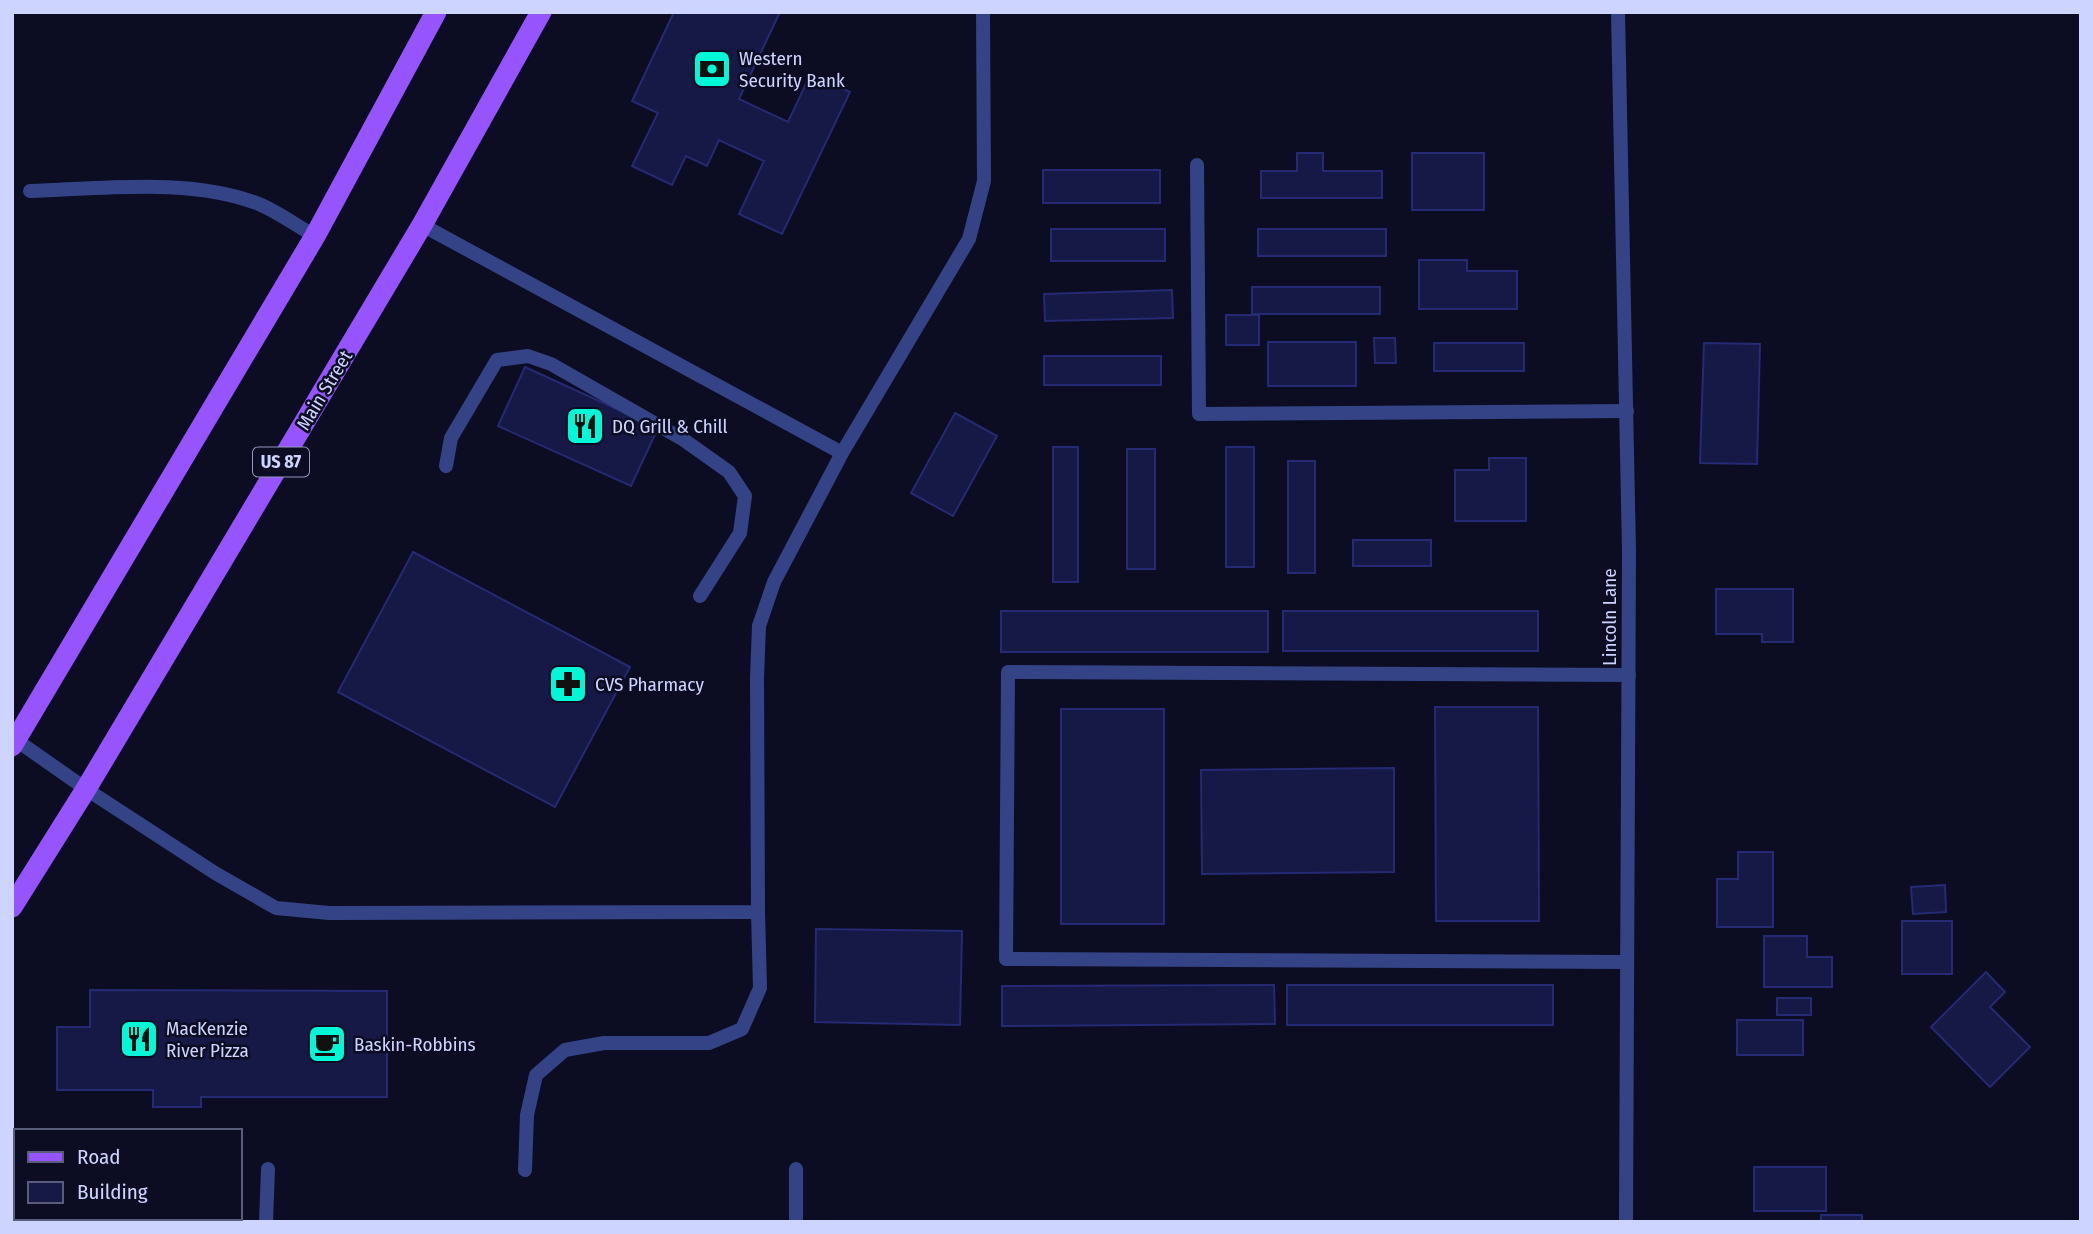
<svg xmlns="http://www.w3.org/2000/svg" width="2093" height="1234" viewBox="0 0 2093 1234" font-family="'Fira Sans Condensed',sans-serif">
  <rect width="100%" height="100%" fill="#0c0d23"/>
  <path fill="#161845" stroke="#262973" stroke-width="2" d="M 674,12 L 780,12 L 739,99 L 788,122 L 811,73 L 850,92 L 782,234 L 739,214 L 764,161 L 719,140 L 707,166 L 686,156 L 672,185 L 632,166 L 658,113 L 632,101 Z
    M 1297,153 L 1323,153 L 1323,171 L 1382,171 L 1382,198 L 1261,198 L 1261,171 L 1297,171 Z
    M 1412,153 L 1484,153 L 1484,210 L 1412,210 Z
    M 1043,170 L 1160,170 L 1160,203 L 1043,203 Z
    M 1051,229 L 1165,229 L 1165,261 L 1051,261 Z
    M 1258,229 L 1386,229 L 1386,256 L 1258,256 Z
    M 1419,260 L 1467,260 L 1467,271 L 1517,271 L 1517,309 L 1419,309 Z
    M 1252,287 L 1380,287 L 1380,314 L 1252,314 Z
    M 1172,290 L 1173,318 L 1045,321 L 1044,294 Z
    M 1226,315 L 1259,315 L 1259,345 L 1226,345 Z
    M 1374,338 L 1395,338 L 1396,363 L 1375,363 Z
    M 1268,342 L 1356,342 L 1356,386 L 1268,386 Z
    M 1434,343 L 1524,343 L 1524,371 L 1434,371 Z
    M 1704,343 L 1760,344 L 1757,464 L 1700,463 Z
    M 1044,356 L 1161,356 L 1161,385 L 1044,385 Z
    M 525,367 L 658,428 L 631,486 L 498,426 Z
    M 955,413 L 997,436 L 953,516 L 911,493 Z
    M 1053,447 L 1078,447 L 1078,582 L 1053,582 Z
    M 1226,447 L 1254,447 L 1254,567 L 1226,567 Z
    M 1127,449 L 1155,449 L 1155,569 L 1127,569 Z
    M 1489,458 L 1526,458 L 1526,521 L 1455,521 L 1455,470 L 1489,470 Z
    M 1288,461 L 1315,461 L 1315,573 L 1288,573 Z
    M 1353,540 L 1431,540 L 1431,566 L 1353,566 Z
    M 413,552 L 630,667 L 555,807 L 338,692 Z
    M 1716,589 L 1793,589 L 1793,642 L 1762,642 L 1762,634 L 1716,634 Z
    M 1001,611 L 1268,611 L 1268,652 L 1001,652 Z
    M 1283,611 L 1538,611 L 1538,651 L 1283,651 Z
    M 1435,707 L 1538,707 L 1539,921 L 1436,921 Z
    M 1061,709 L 1164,709 L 1164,924 L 1061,924 Z
    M 1394,768 L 1394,872 L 1202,874 L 1201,770 Z
    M 1738,852 L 1773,852 L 1773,927 L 1717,927 L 1717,879 L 1738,879 Z
    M 1945,885 L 1946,912 L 1913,914 L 1911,887 Z
    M 1902,921 L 1952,921 L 1952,974 L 1902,974 Z
    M 816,929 L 962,931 L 960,1025 L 815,1022 Z
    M 1764,936 L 1807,936 L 1807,957 L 1832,957 L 1832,987 L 1764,987 Z
    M 1986,972 L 2005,992 L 1990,1007 L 2030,1047 L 1990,1087 L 1931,1027 Z
    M 1274,985 L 1275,1024 L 1002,1026 L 1002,986 Z
    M 1287,985 L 1553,985 L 1553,1025 L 1287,1025 Z
    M 90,990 L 387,991 L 387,1097 L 201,1097 L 201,1107 L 153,1107 L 153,1090 L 57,1090 L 57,1027 L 90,1027 Z
    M 1777,998 L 1811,998 L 1811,1015 L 1777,1015 Z
    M 1737,1020 L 1803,1020 L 1803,1055 L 1737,1055 Z
    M 1754,1167 L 1826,1167 L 1826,1211 L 1754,1211 Z
    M 1821,1215 L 1862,1215 L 1862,1222 L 1821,1222 Z"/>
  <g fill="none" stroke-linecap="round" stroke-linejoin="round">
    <path stroke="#334386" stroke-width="14" d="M 1197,165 L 1199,414 L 1627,411
      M 30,191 C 102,189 190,177 259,204 C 278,212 297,226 315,236
      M 446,466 L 451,438 L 497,360 L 528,356 L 551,364 L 684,440 L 729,472 L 745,496 L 740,533 L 700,596
      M 1627,962 L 1006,959 L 1008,672 L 1629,675
      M 796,1169 L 796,1222
      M 525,1170 L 527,1115 L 536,1075 L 565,1050 L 604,1043 L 709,1043 L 742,1029 L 760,988 L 758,912
      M 266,1222 L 268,1169"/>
    <path stroke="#334386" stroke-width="14" d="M 1618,12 L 1629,551 L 1626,1222
      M 422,225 L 842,453
      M 16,740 L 86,789 L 215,873 L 276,908 L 329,913 L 758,912 L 757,678 L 759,626 L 774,582 L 842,453 L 969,239 L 984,181 L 983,12"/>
    <path stroke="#9654ff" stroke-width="21" d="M 12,746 L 315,236 L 436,12
      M 12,907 L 86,789 L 422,225 L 541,12"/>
  </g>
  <defs>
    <symbol id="bank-square" viewBox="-11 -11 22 22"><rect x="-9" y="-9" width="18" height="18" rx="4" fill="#00f8d6" stroke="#0c0d23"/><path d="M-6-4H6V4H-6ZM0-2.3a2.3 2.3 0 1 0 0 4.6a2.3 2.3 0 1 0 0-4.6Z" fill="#111"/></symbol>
    <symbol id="restaurant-square" viewBox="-11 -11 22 22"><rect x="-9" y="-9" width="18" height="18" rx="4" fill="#00f8d6" stroke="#0c0d23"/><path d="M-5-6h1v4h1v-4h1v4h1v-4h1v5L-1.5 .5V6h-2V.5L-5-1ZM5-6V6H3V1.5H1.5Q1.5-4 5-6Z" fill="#111"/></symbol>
    <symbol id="pharmacy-square" viewBox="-11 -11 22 22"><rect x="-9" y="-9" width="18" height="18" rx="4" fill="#00f8d6" stroke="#0c0d23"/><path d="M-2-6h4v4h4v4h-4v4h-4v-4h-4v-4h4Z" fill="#111"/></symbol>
    <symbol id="cafe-square" viewBox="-11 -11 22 22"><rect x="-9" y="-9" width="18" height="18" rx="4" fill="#00f8d6" stroke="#0c0d23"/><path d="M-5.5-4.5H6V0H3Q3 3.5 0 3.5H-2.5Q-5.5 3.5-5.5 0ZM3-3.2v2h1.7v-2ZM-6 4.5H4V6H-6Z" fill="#111"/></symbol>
  </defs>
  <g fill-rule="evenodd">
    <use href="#bank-square" x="690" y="47" width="44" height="44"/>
    <use href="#restaurant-square" x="563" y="404" width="44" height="44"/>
    <use href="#pharmacy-square" x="546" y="662" width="44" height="44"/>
    <use href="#restaurant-square" x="117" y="1017" width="44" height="44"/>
    <use href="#cafe-square" x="305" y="1022" width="44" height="44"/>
  </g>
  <g text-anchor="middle" stroke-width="5" stroke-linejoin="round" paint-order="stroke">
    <rect fill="#0c0d23" stroke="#9398bd" stroke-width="2" x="253" y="447.5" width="56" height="29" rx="5"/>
    <g font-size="18" font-weight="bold" fill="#cdd4ff">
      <text x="281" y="468">US 87</text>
    </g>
    <g font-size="19" fill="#cdd4ff" stroke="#0c0d23" text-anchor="start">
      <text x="739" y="65">Western<tspan x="739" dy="22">Security Bank</tspan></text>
      <text x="612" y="433">DQ Grill &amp; Chill</text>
      <text x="595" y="691">CVS Pharmacy</text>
      <text x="166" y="1035">MacKenzie<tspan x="166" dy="22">River Pizza</tspan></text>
      <text x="354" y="1051">Baskin-Robbins</text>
    </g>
    <g font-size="19" fill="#cdd4ff" stroke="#0c0d23">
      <text transform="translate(324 390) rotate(-59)" y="7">Main Street</text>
      <text transform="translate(1609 617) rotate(-90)" y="7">Lincoln Lane</text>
    </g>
  </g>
  <rect width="2093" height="1234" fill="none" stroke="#cdd4ff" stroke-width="28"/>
  <rect x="14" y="1129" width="228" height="91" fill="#0c0d23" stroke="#595d7b" stroke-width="2"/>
  <rect x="28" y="1152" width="35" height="10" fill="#9654ff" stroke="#595d7b" stroke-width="2"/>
  <text x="77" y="1164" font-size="21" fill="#cdd4ff">Road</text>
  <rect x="28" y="1182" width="35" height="21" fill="#161845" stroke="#595d7b" stroke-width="2"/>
  <text x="77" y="1199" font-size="21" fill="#cdd4ff">Building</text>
</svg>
